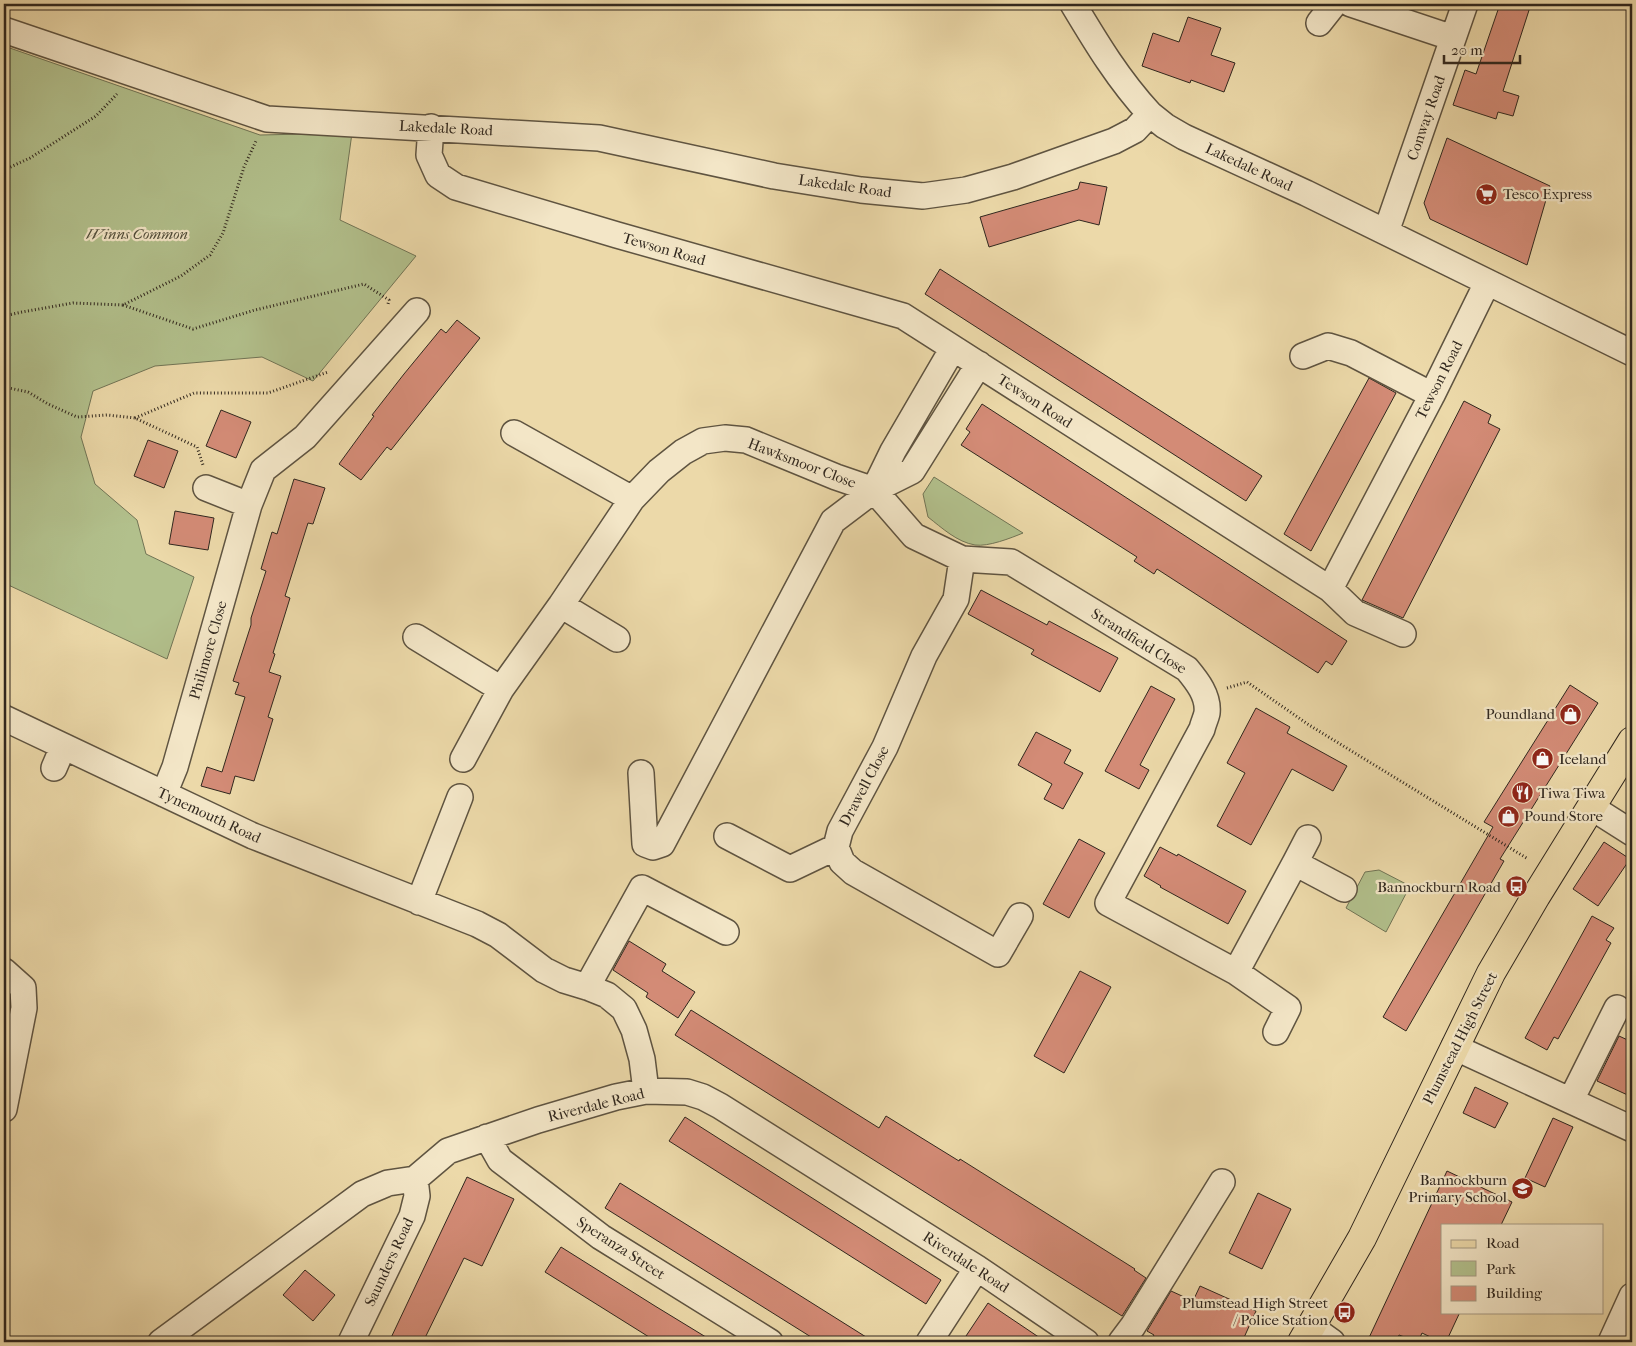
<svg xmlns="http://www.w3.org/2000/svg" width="1636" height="1346" viewBox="0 0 1636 1346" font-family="'IM FELL French Canon',serif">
  <rect width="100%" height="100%" fill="#ecd9a9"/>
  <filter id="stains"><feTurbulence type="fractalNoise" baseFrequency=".004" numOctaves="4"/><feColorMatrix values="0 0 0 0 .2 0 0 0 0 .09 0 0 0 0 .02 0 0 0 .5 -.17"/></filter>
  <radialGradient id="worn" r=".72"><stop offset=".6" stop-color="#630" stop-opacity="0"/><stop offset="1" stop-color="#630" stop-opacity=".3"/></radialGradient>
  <path fill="#b2c08c" stroke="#717455" d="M 4,46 L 260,135 L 352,133 L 340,220 L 416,256 L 313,381 L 262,357 L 155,366 L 93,391 L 81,437 L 95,484 L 137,520 L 146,554 L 194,577 L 167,659 L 4,583 Z
    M 934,477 L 1023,533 C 1011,538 988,547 975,545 C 957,542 942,528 928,517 L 923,494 Z
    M 1379,870 L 1410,886 L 1386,932 L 1346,908 L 1365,872 Z"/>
  <path fill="#d38b76" stroke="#30271e" d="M 1500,4 L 1531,4 L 1503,91 L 1519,96 L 1513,116 L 1498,112 L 1496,119 L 1453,105 L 1465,70 L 1476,74 Z
    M 1188,17 L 1221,28 L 1211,55 L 1235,63 L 1224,92 L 1191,80 L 1190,83 L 1142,66 L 1153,33 L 1179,42 Z
    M 1447,138 L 1550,186 L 1527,265 L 1430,219 L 1424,203 Z
    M 1080,182 L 1107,187 L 1099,225 L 1079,220 L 989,247 L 980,217 L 1078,189 Z
    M 940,269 L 1262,476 L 1246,501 L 925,294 Z
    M 457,320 L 480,338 L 391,450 L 387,447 L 361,480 L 339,464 L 374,416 L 372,415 L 404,374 L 441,329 L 446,333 Z
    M 1369,378 L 1396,393 L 1311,551 L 1284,534 Z
    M 1464,401 L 1491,415 L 1488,423 L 1500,429 L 1403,618 L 1362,600 Z
    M 982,404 L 1347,641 L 1332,665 L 1326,661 L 1318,673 L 1157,569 L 1154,574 L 1134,561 L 1137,557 L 961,445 L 970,432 L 966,429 Z
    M 221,410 L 251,422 L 236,458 L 206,446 Z
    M 148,440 L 178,451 L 164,488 L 134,476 Z
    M 294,479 L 325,488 L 313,524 L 308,523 L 285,596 L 290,598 L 273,653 L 275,654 L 269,672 L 281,676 L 268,717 L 273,719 L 254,781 L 235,776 L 230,794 L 201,786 L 207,767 L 222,772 L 245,697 L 235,694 L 239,683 L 233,681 L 251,625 L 251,618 L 266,571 L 261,569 L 272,532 L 277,534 Z
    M 175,511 L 214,518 L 208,550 L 169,544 Z
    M 981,590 L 1047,625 L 1049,621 L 1118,658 L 1100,692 L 1031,654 L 1034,650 L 968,614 Z
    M 1570,685 L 1598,703 L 1500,859 L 1504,861 L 1406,1031 L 1383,1017 L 1493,827 L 1484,822 Z
    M 1151,686 L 1175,699 L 1140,765 L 1149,770 L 1139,789 L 1105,771 Z
    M 1256,708 L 1290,727 L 1287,733 L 1347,766 L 1333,791 L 1292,769 L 1251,845 L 1217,826 L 1245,773 L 1227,763 Z
    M 1036,732 L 1071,750 L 1064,763 L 1083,773 L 1063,809 L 1044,799 L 1052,784 L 1018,765 Z
    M 1079,839 L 1105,853 L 1069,918 L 1043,904 Z
    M 1604,842 L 1630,859 L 1598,906 L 1573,889 Z
    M 1160,847 L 1177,856 L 1178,854 L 1246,891 L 1228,924 L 1160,887 L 1161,886 L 1144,876 Z
    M 1592,916 L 1614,928 L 1606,940 L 1611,943 L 1558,1039 L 1554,1037 L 1547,1050 L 1525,1038 Z
    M 629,941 L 666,964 L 662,971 L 695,992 L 678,1018 L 646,997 L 648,993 L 613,970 Z
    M 1080,971 L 1111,987 L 1064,1073 L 1034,1056 Z
    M 691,1010 L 879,1128 L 886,1116 L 959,1161 L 960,1159 L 1135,1269 L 1134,1270 L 1146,1278 L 1122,1316 L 675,1035 Z
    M 1619,1036 L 1632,1042 L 1632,1097 L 1597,1081 Z
    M 1475,1087 L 1508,1103 L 1495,1128 L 1463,1113 Z
    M 685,1117 L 941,1280 L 926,1304 L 669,1141 Z
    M 1553,1118 L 1573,1127 L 1545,1187 L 1525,1178 Z
    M 1447,1171 L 1512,1202 L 1501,1225 L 1442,1225 L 1442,1312 L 1460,1312 L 1446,1342 L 1441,1342 L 1422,1333 L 1418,1342 L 1399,1335 L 1396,1342 L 1367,1342 Z
    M 467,1177 L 514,1199 L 482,1266 L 464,1258 L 423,1342 L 389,1342 Z
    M 620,1183 L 780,1283 L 874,1342 L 819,1342 L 605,1208 Z
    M 1258,1193 L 1291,1209 L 1262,1269 L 1229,1253 Z
    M 561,1247 L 655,1306 L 714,1342 L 657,1342 L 545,1272 Z
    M 305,1270 L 335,1295 L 313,1321 L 283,1295 Z
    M 1200,1286 L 1256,1311 L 1242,1342 L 1150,1342 L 1154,1335 L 1147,1331 L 1171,1291 L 1193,1301 Z
    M 988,1303 L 1046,1342 L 962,1342 Z"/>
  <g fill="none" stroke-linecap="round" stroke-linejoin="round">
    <defs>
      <path id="minor" d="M 1073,4 C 1097,44 1118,79 1150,114
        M 1351,4 L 1453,38
        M 1319,23 L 1334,4
        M 4,30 L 267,119 L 599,138 L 774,176 L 861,190 L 923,196 L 966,190 L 1013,177 L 1114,141 L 1135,130 L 1150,114 L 1165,126 L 1184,137 L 1306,193 L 1632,353
        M 431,127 L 429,155 L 438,175 L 456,187 L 617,235 L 903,316 L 1330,589 L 1355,613 L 1403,634
        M 1386,232 L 1465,4
        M 1303,356 L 1328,346 L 1351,353 L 1432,395
        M 514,433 L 632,499
        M 206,488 L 249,505
        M 874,490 L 914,536 L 962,559 L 1011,562 L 1187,669 C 1197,681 1209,696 1207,713 C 1206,718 1203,724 1202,729 L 1108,903 L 1236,972 L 1288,1008 L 1276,1032
        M 874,490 L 893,451 L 953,348
        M 962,559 L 956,599 L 924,656 L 885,747 L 840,831 L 836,847 L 842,862 L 853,872 L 998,954 L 1020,916
        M 1330,589 L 1432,395 L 1487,283
        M 561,605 L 617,639
        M 416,637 L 501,689
        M 4,718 L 253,836 L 477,924 L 498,935 L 544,970 L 564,980 L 587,987 L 607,995 L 624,1009 L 634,1030 L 642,1059 L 646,1091
        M 463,759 L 501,689 L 561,605 L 632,499 L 659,471 L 683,452 L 703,441 L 725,438 L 746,440 L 836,477 L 874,490
        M 54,768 L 63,747
        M 641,773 L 645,844 L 653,847 L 662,844 L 833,521 L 874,490 L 912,471 L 979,364
        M 164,794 L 175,767 L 249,505 L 263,470 L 305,437 L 417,311
        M 1591,807 L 1632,833
        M 727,836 L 790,869 L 836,847
        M 1295,863 L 1308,838
        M 419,902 L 460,797
        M 4,971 L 23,988 L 24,1008 L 4,1109
        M 1236,972 L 1295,863 L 1344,889
        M 587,987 L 642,888 L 726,932
        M 1454,1047 L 1632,1129
        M 1571,1100 L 1617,1008
        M 487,1137 L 500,1160 L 601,1237 L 770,1342
        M 1311,1327 L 1332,1342
        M 161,1342 L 362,1194 L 388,1183 L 415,1179 L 448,1151 L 538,1120 L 616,1097 L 646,1091 L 687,1092 L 703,1097 L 720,1106 L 977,1268 L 1086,1342
        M 351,1342 L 412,1216 L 417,1196 L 415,1179
        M 929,1342 L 977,1268
        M 1121,1342 L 1133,1326 L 1222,1182
        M 1611,1342 L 1632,1296"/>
      <path id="major" d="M 1302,1342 L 1362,1238 L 1491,973 L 1536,896 L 1632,741"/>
    </defs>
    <use href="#minor" stroke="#5f5441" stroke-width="28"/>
    <use href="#major" stroke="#30271e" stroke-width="30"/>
    <path stroke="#30271e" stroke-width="3" stroke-dasharray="1 2.5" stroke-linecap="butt" d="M 4,170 L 30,158 L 96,116 L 117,94
      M 123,305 L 193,329 L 255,310 L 364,284 L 389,300 L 388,304
      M 4,316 L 22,312 L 73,303 L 123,305 L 181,276 L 210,255 L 223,233 L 244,167 L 256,141
      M 4,387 L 28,392 L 48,404 L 77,417 L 107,415 L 135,418 L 197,447 L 203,465
      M 135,418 L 194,393 L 268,393 L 328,372
      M 1227,688 L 1247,682 L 1309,725 L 1528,859"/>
    <use href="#minor" stroke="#f3e6c7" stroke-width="25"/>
    <use href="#major" stroke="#ecd9a9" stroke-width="28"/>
  </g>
  <defs>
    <symbol id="supermarket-disc" viewBox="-11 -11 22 22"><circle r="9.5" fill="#8f2418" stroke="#f3e6c7"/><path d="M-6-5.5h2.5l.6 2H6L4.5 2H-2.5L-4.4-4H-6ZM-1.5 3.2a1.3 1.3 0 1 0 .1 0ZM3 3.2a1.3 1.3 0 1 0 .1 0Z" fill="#fff"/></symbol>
    <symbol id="shop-disc" viewBox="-11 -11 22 22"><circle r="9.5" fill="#8f2418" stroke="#f3e6c7"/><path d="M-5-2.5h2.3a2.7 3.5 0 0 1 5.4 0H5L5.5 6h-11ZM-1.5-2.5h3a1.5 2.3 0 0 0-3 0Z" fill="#fff"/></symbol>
    <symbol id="restaurant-disc" viewBox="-11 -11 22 22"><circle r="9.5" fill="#8f2418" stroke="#f3e6c7"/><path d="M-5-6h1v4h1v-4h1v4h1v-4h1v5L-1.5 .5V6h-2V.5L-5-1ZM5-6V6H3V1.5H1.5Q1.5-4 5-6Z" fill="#fff"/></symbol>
    <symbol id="bus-disc" viewBox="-11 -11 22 22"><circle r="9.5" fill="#8f2418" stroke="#f3e6c7"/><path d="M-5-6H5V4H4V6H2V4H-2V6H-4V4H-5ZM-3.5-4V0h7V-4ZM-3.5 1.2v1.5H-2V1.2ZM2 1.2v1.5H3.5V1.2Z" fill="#fff"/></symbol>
    <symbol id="school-disc" viewBox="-11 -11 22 22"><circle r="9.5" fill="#8f2418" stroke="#f3e6c7"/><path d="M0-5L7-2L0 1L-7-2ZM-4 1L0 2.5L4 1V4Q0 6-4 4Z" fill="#fff"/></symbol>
  </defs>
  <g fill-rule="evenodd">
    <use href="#supermarket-disc" x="1474" y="182" width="25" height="25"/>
    <use href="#shop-disc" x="1558" y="702" width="25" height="25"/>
    <use href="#shop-disc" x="1530" y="746" width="25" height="25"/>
    <use href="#restaurant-disc" x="1510" y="780" width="25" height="25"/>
    <use href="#shop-disc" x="1496" y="804" width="25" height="25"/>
    <use href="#bus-disc" x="1504" y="874" width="25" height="25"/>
    <use href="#school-disc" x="1510" y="1176" width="25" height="25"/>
    <use href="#bus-disc" x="1332" y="1300" width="25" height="25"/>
  </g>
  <g text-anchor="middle" stroke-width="4.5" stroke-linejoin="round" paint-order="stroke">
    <g font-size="15" fill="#30271e" stroke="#f3e6c7">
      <text transform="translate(1426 118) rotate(-71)" y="5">Conway Road</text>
      <text transform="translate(446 128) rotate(3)" y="5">Lakedale Road</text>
      <text transform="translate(1249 167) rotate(25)" y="5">Lakedale Road</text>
      <text transform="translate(845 186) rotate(8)" y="5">Lakedale Road</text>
      <text transform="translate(664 249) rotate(16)" y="5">Tewson Road</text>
      <text transform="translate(1439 380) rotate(-63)" y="5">Tewson Road</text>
      <text transform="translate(1035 401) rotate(33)" y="5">Tewson Road</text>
      <text transform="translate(802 463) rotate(21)" y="5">Hawksmoor Close</text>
      <text transform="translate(1139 641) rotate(32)" y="5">Strandfield Close</text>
      <text transform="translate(208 650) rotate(-74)" y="5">Philimore Close</text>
      <text transform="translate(864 786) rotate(-62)" y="5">Drawell Close</text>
      <text transform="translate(209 815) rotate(25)" y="5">Tynemouth Road</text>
      <text transform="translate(1460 1038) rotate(-63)" y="5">Plumstead High Street</text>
      <text transform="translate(596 1105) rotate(-14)" y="5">Riverdale Road</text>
      <text transform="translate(621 1248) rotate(33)" y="5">Speranza Street</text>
      <text transform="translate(389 1262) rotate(-65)" y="5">Saunders Road</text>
      <text transform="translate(966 1262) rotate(33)" y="5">Riverdale Road</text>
    </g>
    <g font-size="15" fill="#30271e" stroke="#f3e6c7" text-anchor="start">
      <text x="1503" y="199">Tesco Express</text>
      <text x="1555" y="719" text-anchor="end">Poundland</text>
      <text x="1559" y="764">Iceland</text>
      <text x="1538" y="798">Tiwa Tiwa</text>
      <text x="1524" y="821">Pound Store</text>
      <text x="1501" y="892" text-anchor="end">Bannockburn Road</text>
      <text x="1507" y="1185" text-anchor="end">Bannockburn<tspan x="1507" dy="17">Primary School</tspan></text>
      <text x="1328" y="1308" text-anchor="end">Plumstead High Street<tspan x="1328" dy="17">/ Police Station</tspan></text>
    </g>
    <g font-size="15" font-style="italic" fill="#504d3a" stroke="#f3e6c7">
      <text x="137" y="239">Winns Common</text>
    </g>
  </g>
  <rect width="1636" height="1346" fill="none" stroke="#ecd9a9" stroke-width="20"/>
  <rect x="5" y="5" width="1626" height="1336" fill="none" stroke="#30271e" stroke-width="2.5"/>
  <rect x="10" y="10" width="1616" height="1326" fill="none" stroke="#30271e"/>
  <rect x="1441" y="1224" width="162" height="90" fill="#f3e6c7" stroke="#a59a83"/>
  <rect x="1451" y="1240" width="25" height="8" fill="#ecd9a9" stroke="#a59a83"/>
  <text x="1486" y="1248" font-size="15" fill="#30271e">Road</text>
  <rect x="1451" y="1261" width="25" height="15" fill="#b2c08c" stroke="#a59a83"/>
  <text x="1486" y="1274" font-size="15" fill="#30271e">Park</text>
  <rect x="1451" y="1286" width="25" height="15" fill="#d38b76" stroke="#a59a83"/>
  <text x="1486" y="1298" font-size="15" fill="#30271e">Building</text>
  <path d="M1444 55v8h76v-8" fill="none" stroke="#30271e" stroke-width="2.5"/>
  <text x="1451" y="55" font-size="15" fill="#30271e" stroke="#f3e6c7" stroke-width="4" paint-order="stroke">20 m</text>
  <rect width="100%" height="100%" filter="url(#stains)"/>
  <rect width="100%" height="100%" fill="url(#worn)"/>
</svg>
